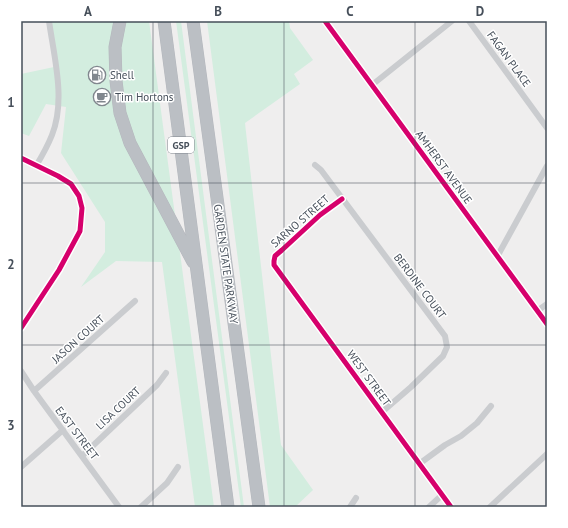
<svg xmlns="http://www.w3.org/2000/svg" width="568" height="528" viewBox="0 0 568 528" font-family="'PT Sans',sans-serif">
  <rect width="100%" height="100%" fill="#efeeee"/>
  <path fill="#d3eddf" d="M 48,21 L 149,21 L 214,507 L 195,507 L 162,262 L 116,261 L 81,287 L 105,252 L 105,222 L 61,153 L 66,107 L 46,104 L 29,136 L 21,133 L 21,74 L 54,67 Z
    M 176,21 L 181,21 L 244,507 L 241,507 Z
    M 207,21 L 289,21 L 290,28 L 313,60 L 294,74 L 300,84 L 245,123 L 281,445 L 313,490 L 295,507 L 270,507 Z"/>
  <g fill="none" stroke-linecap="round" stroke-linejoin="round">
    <defs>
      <path id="highway" d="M 120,21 L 115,47 L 116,81 L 120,113 L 130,143 L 193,262
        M 164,21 L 228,507
        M 193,21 L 259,507"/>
    </defs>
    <use href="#highway" stroke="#b4b7bd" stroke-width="13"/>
    <path stroke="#cacccf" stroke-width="6" d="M 325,21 L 547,324
      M 469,21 L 547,128
      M 372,85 L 452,21
      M 21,158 L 58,176 L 71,184 L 79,196 L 82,208 L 80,231 L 59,270 L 21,328
      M 315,165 L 321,170 L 445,336 L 447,347 L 443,356 L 411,387 L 382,412
      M 36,166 C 42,156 48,145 52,135 C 66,100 54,57 49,21
      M 342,199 L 320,215 L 282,250 L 275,256 L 274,261 L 274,265 L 451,507
      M 497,257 L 547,166
      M 537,311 L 547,304
      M 21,371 L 34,391 L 119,507
      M 34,391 L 135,301
      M 82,456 L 157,385 L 166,373
      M 419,464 L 445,445 L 461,436 L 477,423 L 491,406
      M 21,467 L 63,430
      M 141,507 L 167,483 L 178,467
      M 350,507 L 356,498
      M 429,507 L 442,495
      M 490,507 L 547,454"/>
    <use href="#highway" stroke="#bbbfc4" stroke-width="12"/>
    <defs>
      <path id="cycleway" d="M 325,21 L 547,324
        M 21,158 L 58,176 L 71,184 L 79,196 L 82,208 L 80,231 L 59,270 L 21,328
        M 342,199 L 320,215 L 282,250 L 275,256 L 274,261 L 274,265 L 451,507"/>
    </defs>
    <use href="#cycleway" stroke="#fff" stroke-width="8"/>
    <use href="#cycleway" stroke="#d6006c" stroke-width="5"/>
  </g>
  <path fill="none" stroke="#464f5a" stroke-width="1" stroke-opacity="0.55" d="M 153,21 L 153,507M 284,21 L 284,507M 415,21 L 415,507M 21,183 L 547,183M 21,345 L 547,345"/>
  <defs>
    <symbol id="fuel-ring" viewBox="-11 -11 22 22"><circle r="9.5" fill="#fff" stroke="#81878e" stroke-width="1.5"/><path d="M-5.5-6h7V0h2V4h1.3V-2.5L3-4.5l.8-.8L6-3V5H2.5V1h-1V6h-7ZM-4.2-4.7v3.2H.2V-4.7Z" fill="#81878e"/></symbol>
    <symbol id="cafe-ring" viewBox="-11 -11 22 22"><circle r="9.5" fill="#fff" stroke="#81878e" stroke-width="1.5"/><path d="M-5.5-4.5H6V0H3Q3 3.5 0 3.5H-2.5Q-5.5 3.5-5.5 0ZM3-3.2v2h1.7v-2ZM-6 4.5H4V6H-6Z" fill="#81878e"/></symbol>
  </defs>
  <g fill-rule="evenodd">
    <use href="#fuel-ring" x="87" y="65" width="20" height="20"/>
    <use href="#cafe-ring" x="92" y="87" width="20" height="20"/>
  </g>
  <g text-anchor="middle" stroke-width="3" stroke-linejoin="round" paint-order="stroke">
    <rect fill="#fff" stroke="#7e848c" stroke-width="1" x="168" y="137" width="26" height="16" rx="3"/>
    <g font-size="10" font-weight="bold" fill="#464f5a">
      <text x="181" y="149">GSP</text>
    </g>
    <g font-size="11" fill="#464f5a" stroke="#fff">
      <text transform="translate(509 59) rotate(54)" y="4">FAGAN PLACE</text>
      <text transform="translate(444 167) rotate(54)" y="4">AMHERST AVENUE</text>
      <text transform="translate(300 221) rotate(-41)" y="4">SARNO STREET</text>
      <text transform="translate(226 264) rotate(82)" y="4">GARDEN STATE PARKWAY</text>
      <text transform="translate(420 286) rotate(53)" y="4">BERDINE COURT</text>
      <text transform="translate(78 339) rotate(-42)" y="4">JASON COURT</text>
      <text transform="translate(369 378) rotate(54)" y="4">WEST STREET</text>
      <text transform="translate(118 408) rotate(-43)" y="4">LISA COURT</text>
      <text transform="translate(77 433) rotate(53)" y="4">EAST STREET</text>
    </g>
    <g font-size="11" fill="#464f5a" stroke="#fff" text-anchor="start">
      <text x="110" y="79">Shell</text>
      <text x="115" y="101">Tim Hortons</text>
    </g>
  </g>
  <rect width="568" height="528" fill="none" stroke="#ffffff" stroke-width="44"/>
  <rect x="22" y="22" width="524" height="484" fill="none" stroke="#464f5a" stroke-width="1.5"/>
  <g font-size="13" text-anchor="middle" font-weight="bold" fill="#464f5a">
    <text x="88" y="16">A</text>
    <text x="218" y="16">B</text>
    <text x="350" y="16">C</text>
    <text x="480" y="16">D</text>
    <text x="11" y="107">1</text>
    <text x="11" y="269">2</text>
    <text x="11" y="430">3</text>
  </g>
</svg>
